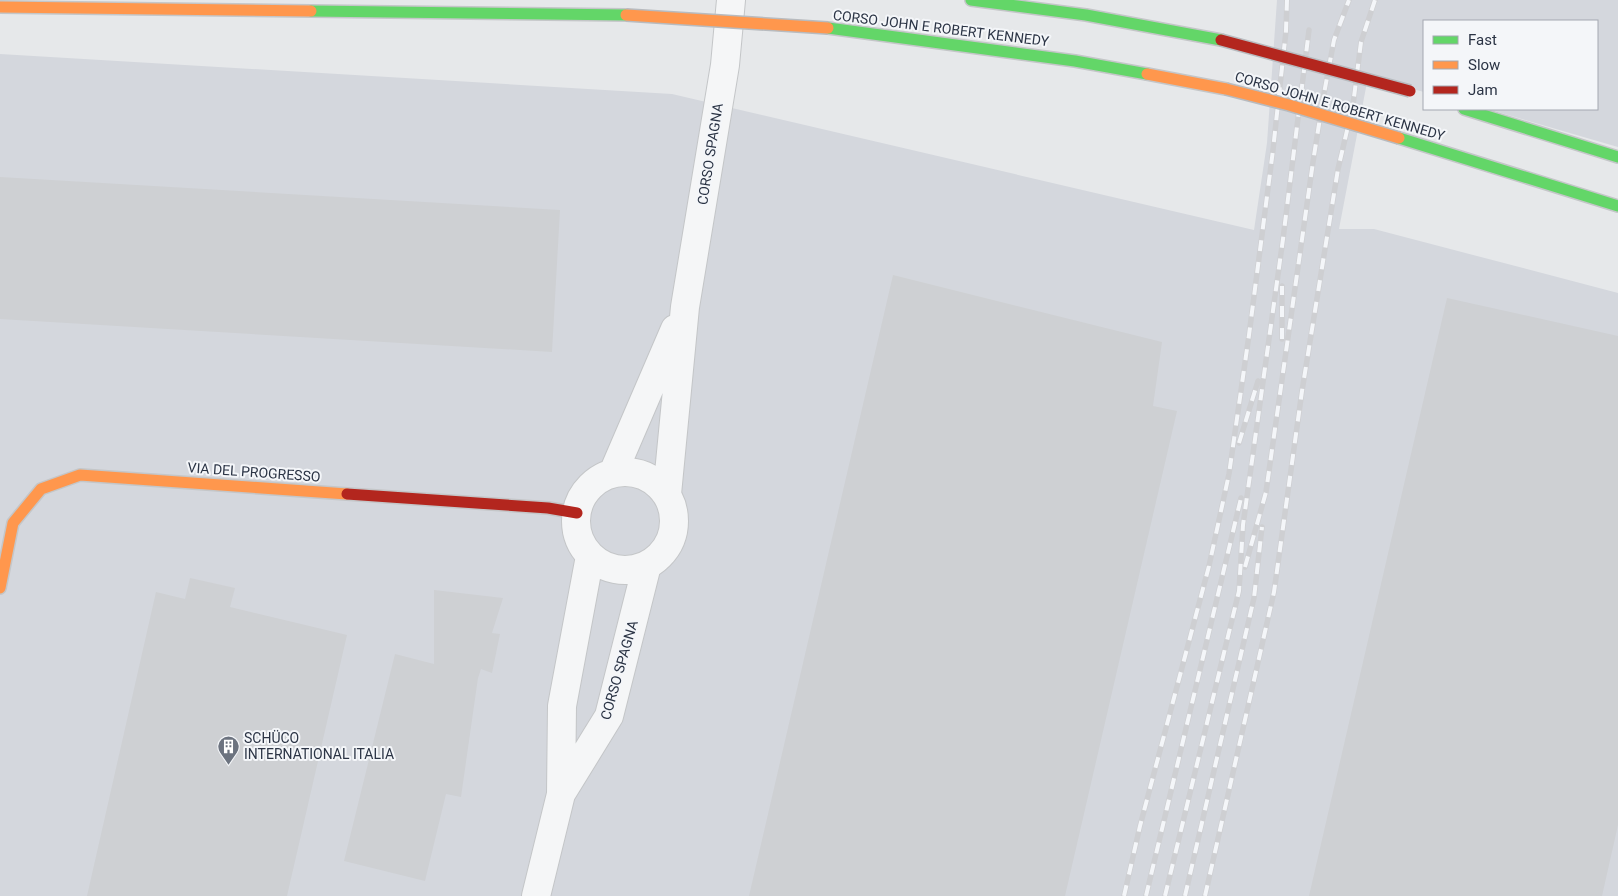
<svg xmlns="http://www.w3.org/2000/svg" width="1618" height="896" viewBox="0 0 1618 896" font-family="Roboto,sans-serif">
  <rect width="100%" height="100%" fill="#e6e8ea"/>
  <path fill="#d4d7dd" d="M 1277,0 L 1618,0 L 1618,147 L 1487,109 L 1597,109 L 1597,21 L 1424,21 L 1424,92 L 1368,77 L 1339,229 L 1374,229 L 1618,293 L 1618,896 L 0,896 L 0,54 L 672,94 L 1254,230 L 1267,143 Z"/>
  <path fill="#ced0d3" d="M 0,177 L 560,210 L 552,352 L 0,319 Z
    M 893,275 L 1162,342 L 1153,406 L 1177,411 L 1065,896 L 749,896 Z
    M 1447,298 L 1618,336 L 1618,825 L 1602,896 L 1309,896 Z
    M 190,578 L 235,588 L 230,607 L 347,635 L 287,896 L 87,896 L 156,592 L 185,599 Z
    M 434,590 L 503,598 L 492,633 L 500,634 L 492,673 L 481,669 L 478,678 L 461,797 L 446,794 L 425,881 L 344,861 L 395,654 L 434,664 Z"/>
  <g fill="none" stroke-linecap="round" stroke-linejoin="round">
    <defs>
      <path id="street" d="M576 521a49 49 0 1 1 98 0a49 49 0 1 1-98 0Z
        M 613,473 L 675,329
        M 667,494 L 685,307 L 725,65 L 731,0
        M 561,794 L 609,716 L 647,565
        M 536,896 L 561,794 L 562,706 L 590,556"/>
      <path id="fast" d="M 971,0 L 1086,15 L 1221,40
        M 311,11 L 626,15
        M 828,28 L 1075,61 L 1147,74
        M 1464,109 L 1618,157
        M 1399,138 L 1618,206"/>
      <path id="slow" d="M 0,7 L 311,11
        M 1147,74 L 1226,89
        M 0,588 L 13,523 L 41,489 L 80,475 L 347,494"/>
      <path id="jam" d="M 347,494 L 548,508 L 577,513"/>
    </defs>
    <use href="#street" stroke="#c4c6c8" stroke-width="30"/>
    <use href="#fast" stroke="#c4c6c8" stroke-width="14"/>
    <use href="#slow" stroke="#c4c6c8" stroke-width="14"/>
    <use href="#jam" stroke="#c4c6c8" stroke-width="14"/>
    <use href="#street" stroke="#f5f6f7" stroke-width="28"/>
    <use href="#fast" stroke="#63d668" stroke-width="11"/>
    <use href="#slow" stroke="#ff974d" stroke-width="11"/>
    <use href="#jam" stroke="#b3261e" stroke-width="11"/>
    <defs>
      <path id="rail" d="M 1282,339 L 1282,286
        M 1239,443 L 1258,381
        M 1245,567 L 1266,492 L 1313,162 L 1323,99 L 1334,40 L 1349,0
        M 1124,896 L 1140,826 L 1209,566 L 1229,474 L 1249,335 L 1273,150 L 1286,31 L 1287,0
        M 1146,896 L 1241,498
        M 1165,896 L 1239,591 L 1243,525 L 1283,239 L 1309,30
        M 1185,896 L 1254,598 L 1262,527
        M 1205,896 L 1274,592 L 1302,391 L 1338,169 L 1353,105 L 1361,42 L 1375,0"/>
    </defs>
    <use href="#rail" stroke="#cecfd2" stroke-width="5.5"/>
    <use href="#rail" stroke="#f4f6f9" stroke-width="4" stroke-dasharray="11" stroke-linecap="butt"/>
    <defs>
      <path id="slow-bridge" d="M 626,15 L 828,28
        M 1226,89 L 1289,105 L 1399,138"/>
      <path id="jam-bridge" d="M 1221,40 L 1410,91"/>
    </defs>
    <use href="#slow-bridge" stroke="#b8bbbf" stroke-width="14" stroke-linecap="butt"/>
    <use href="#jam-bridge" stroke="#b8bbbf" stroke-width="14" stroke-linecap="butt"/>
    <use href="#slow-bridge" stroke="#ff974d" stroke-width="11"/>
    <use href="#jam-bridge" stroke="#b3261e" stroke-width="11"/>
  </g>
  <defs>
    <symbol id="building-pin" viewBox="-11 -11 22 30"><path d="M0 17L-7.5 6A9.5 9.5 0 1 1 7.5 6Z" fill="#6c737f" stroke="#f4f6f9"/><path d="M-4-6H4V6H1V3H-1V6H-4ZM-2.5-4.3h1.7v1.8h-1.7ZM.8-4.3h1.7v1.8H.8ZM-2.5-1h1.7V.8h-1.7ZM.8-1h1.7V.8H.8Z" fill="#fff"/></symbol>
  </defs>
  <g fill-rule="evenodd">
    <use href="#building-pin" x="216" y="734" width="25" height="34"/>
  </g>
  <g text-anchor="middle" stroke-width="4" stroke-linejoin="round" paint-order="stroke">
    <g font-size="14" fill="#2b3445" stroke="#f4f6f9">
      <text transform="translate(941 28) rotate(7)" y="5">CORSO JOHN E ROBERT KENNEDY</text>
      <text transform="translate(1340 106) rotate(16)" y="5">CORSO JOHN E ROBERT KENNEDY</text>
      <text transform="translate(710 154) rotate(-81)" y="5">CORSO SPAGNA</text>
      <text transform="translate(254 472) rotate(4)" y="5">VIA DEL PROGRESSO</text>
      <text transform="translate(619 670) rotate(-74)" y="5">CORSO SPAGNA</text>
    </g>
    <g font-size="14" fill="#2b3445" stroke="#f4f6f9" text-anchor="start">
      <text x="244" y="743">SCHÜCO<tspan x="244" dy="16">INTERNATIONAL ITALIA</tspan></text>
    </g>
  </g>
  <rect x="1423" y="20" width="175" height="90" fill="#f4f6f9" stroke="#a4a8b1"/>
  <rect x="1433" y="36" width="25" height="8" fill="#63d668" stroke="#a4a8b1"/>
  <text x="1468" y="45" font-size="15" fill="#2b3445">Fast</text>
  <rect x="1433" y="61" width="25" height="8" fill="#ff974d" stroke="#a4a8b1"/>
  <text x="1468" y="70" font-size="15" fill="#2b3445">Slow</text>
  <rect x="1433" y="86" width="25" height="8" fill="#b3261e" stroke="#a4a8b1"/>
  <text x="1468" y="95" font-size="15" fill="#2b3445">Jam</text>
</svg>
